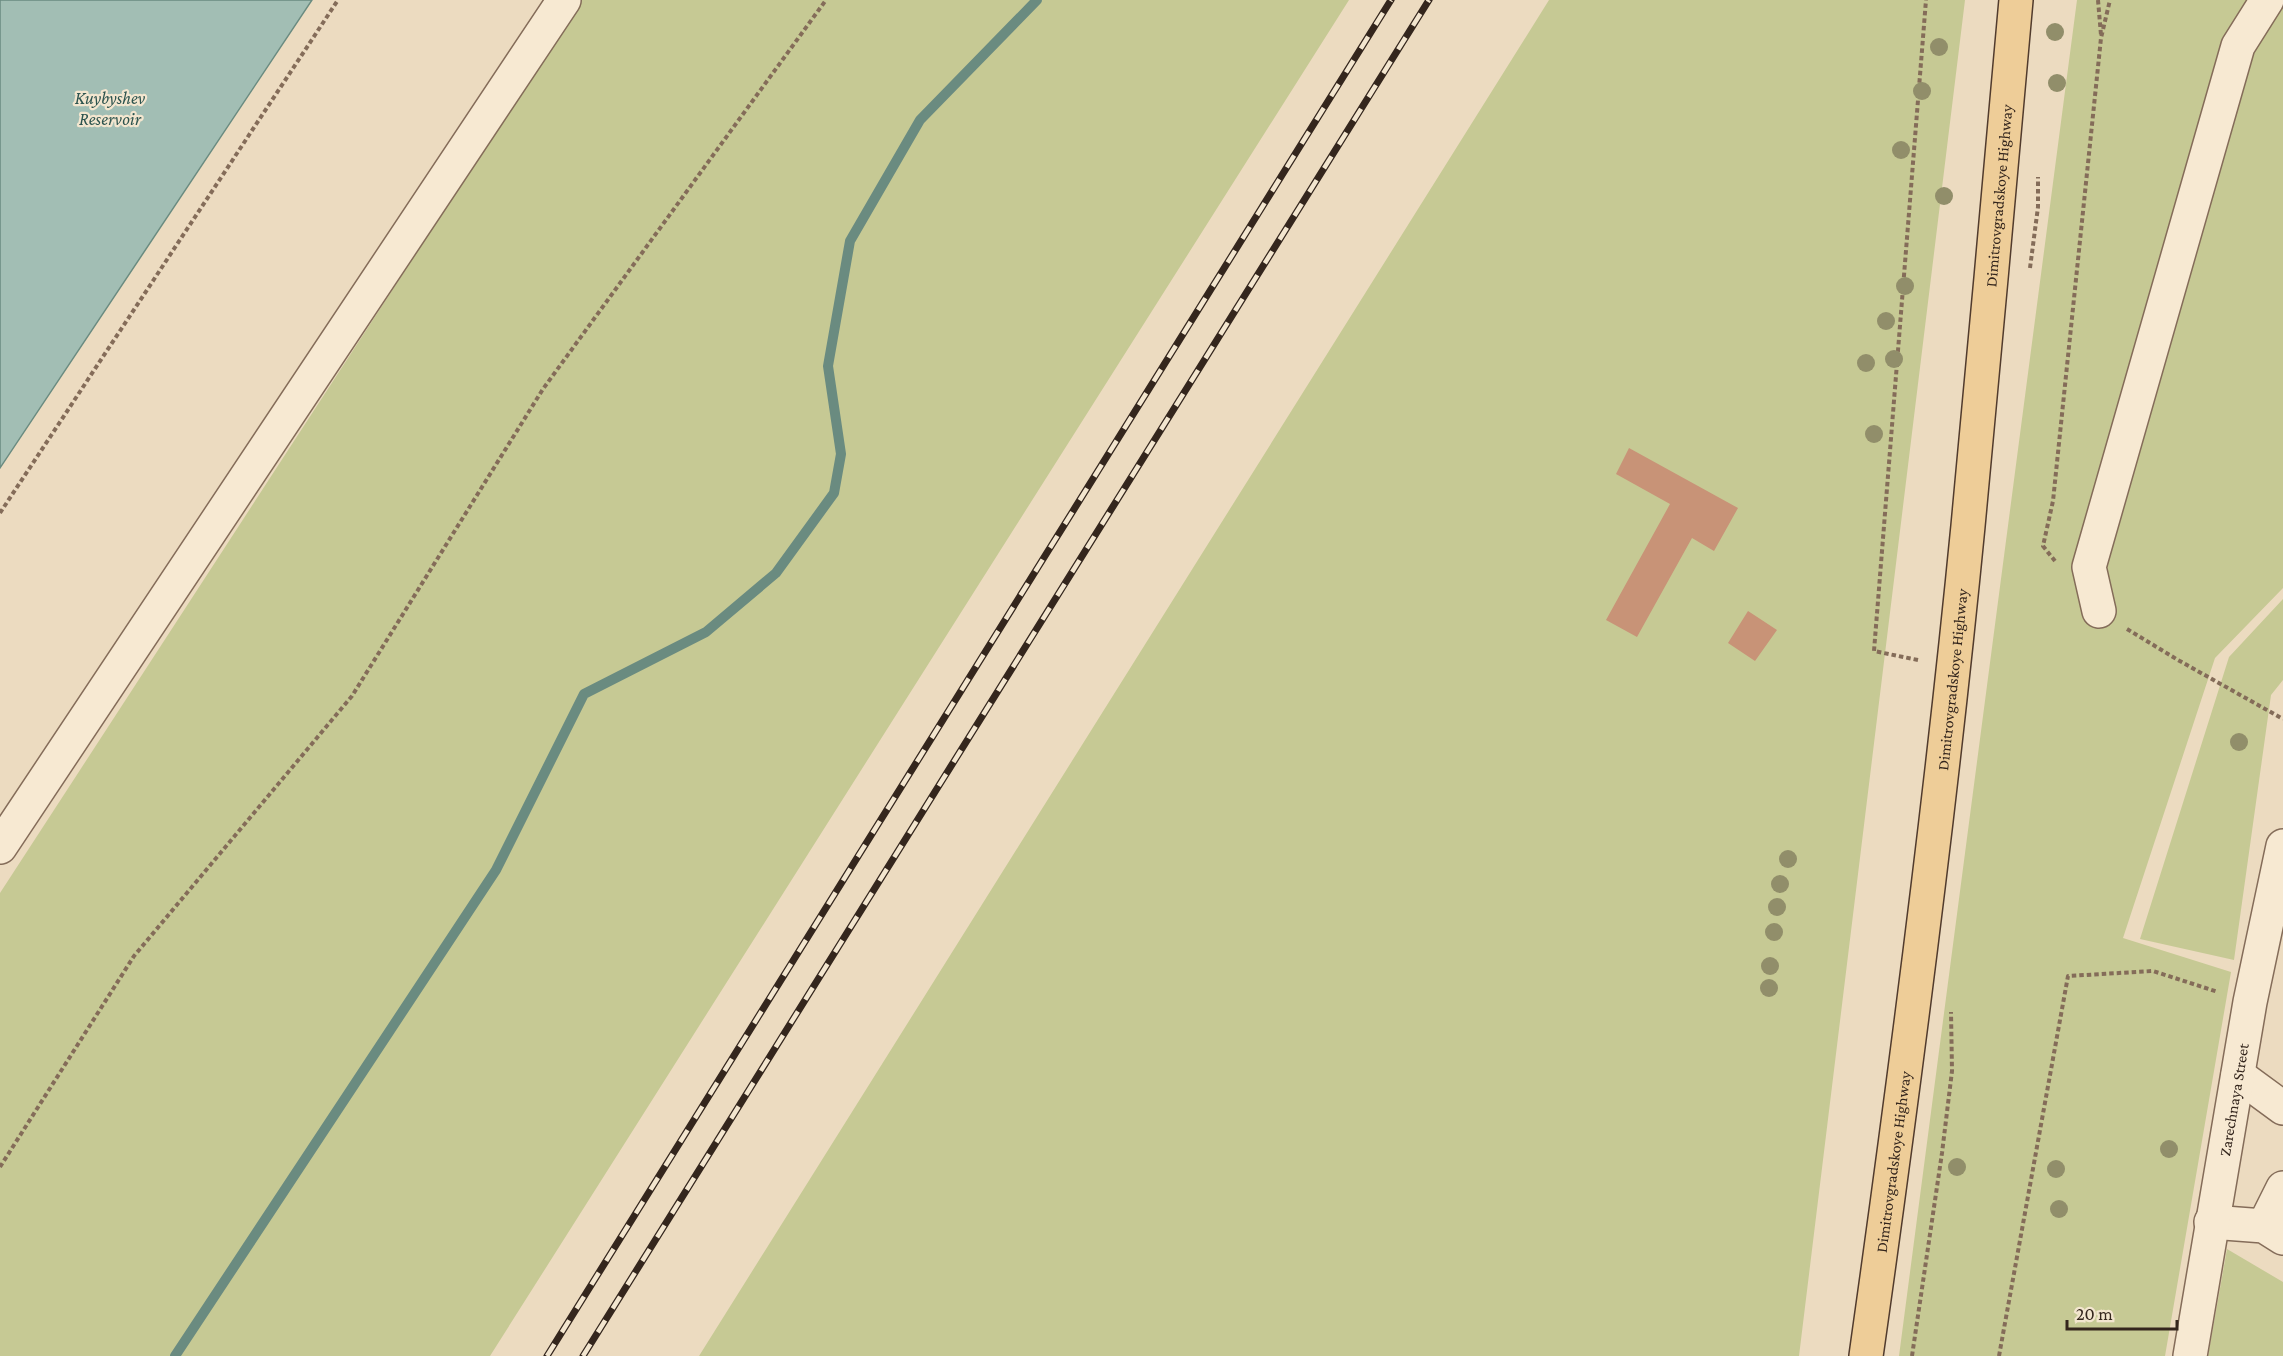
<svg xmlns="http://www.w3.org/2000/svg" width="2283" height="1356" viewBox="0 0 2283 1356" font-family="'Crimson Pro',serif">
  <rect width="100%" height="100%" fill="#ecdbc0"/>
  <path fill="#c6c994" d="M 581,0 L 1349,0 L 490,1356 L 0,1356 L 0,893 Z
    M 1549,0 L 1965,0 L 1799,1356 L 699,1356 Z
    M 2077,0 L 2283,0 L 2283,588 L 2215,658 L 2123,938 L 2231,972 L 2165,1356 L 1899,1356 Z
    M 2283,599 L 2283,680 L 2271,695 L 2234,960 L 2140,939 L 2229,657 Z
    M 2227,1249 L 2283,1282 L 2283,1356 L 2208,1356 Z"/>
  <path fill="#a2beb4" stroke="#6a8b80" stroke-width="1.5" d="M 0,0 L 312,0 L 0,468 Z"/>
  <g fill="none" stroke-linecap="round" stroke-linejoin="round">
    <path stroke="#6a8b80" stroke-width="10" d="M 175,1356 L 496,870 L 584,694 L 706,632 L 776,573 L 834,493 L 841,454 L 828,366 L 850,241 L 920,120 L 1037,0"/>
  </g>
  <path fill="#c89377" d="M 1629,448 L 1738,508 L 1714,551 L 1692,538 L 1637,637 L 1606,620 L 1670,504 L 1616,474 Z
    M 1748,611 L 1777,630 L 1755,661 L 1728,643 Z"/>
  <g fill="none" stroke-linecap="round" stroke-linejoin="round">
    <defs>
      <g id="minor">
        <path d="M 2099,611 L 2089,567 L 2238,46 L 2267,0"/>
        <path d="M 0,847 L 564,0"/>
        <path d="M 2238,1075 L 2283,1108"/>
        <path d="M 2211,1222 L 2264,1226 L 2283,1238"/>
        <path d="M 2264,1226 L 2283,1188"/>
        <path id="s1" d="M 2190,1356 L 2250,1002 L 2283,846"/>
      </g>
      <g id="major">
        <path id="s2" d="M 1866,1356 C 1905,1080 1941,803 1968,526 C 1985,351 2000,175 2016,0"/>
      </g>
    </defs>
    <use href="#minor" stroke="#846c59" stroke-width="36"/>
    <use href="#major" stroke="#513b2d" stroke-width="36"/>
    <path stroke="#846c59" stroke-width="4" stroke-dasharray="4.5 3" stroke-linecap="butt" d="M 2098,0 L 2101,35
      M 2030,268 L 2038,207 L 2038,177
      M 0,513 L 338,0
      M 2055,561 L 2043,546 L 2053,501 L 2101,38 L 2110,0
      M 2127,629 L 2178,660 L 2283,719
      M 1918,660 L 1874,651 L 1926,0
      M 0,1167 L 134,956 L 352,696 L 543,389 L 826,0
      M 1912,1356 L 1942,1153 L 1952,1071 L 1951,1012
      M 1999,1356 L 2068,976 L 2153,971 L 2218,992"/>
    <use href="#minor" stroke="#f7e9d2" stroke-width="33"/>
    <use href="#major" stroke="#eecd98" stroke-width="33"/>
    <defs>
      <path id="rail" d="M 547,1356 L 1391,0
        M 583,1356 L 1429,0"/>
    </defs>
    <use href="#rail" stroke="#34261d" stroke-width="7"/>
    <use href="#rail" stroke="#f3e6cf" stroke-width="4.5" stroke-dasharray="14" stroke-linecap="butt"/>
  </g>
  <g fill="#918e6a">
    <circle cx="2055" cy="32" r="9"/>
    <circle cx="1939" cy="47" r="9"/>
    <circle cx="2057" cy="83" r="9"/>
    <circle cx="1922" cy="91" r="9"/>
    <circle cx="1901" cy="150" r="9"/>
    <circle cx="1944" cy="196" r="9"/>
    <circle cx="1905" cy="286" r="9"/>
    <circle cx="1886" cy="321" r="9"/>
    <circle cx="1894" cy="359" r="9"/>
    <circle cx="1866" cy="363" r="9"/>
    <circle cx="1874" cy="434" r="9"/>
    <circle cx="2239" cy="742" r="9"/>
    <circle cx="1788" cy="859" r="9"/>
    <circle cx="1780" cy="884" r="9"/>
    <circle cx="1777" cy="907" r="9"/>
    <circle cx="1774" cy="932" r="9"/>
    <circle cx="1770" cy="966" r="9"/>
    <circle cx="1769" cy="988" r="9"/>
    <circle cx="2169" cy="1149" r="9"/>
    <circle cx="1957" cy="1167" r="9"/>
    <circle cx="2056" cy="1169" r="9"/>
    <circle cx="2059" cy="1209" r="9"/>
  </g>
  <g text-anchor="middle" stroke-width="4.5" stroke-linejoin="round" paint-order="stroke">
    <g font-size="16" fill="#34261d" stroke="#f3e6cf">
      <text dy="6" stroke="none"><textPath href="#s2" startOffset="1168">Dimitrovgradskoye Highway</textPath></text>
      <text dy="6" stroke="none"><textPath href="#s2" startOffset="682">Dimitrovgradskoye Highway</textPath></text>
      <text dy="6" stroke="none"><textPath href="#s1" startOffset="260">Zarechnaya Street</textPath></text>
      <text dy="6" stroke="none"><textPath href="#s2" startOffset="196">Dimitrovgradskoye Highway</textPath></text>
    </g>
    <g font-size="18" font-style="italic" fill="#2c534e" stroke="#f3e6cf">
      <text x="110" y="104">Kuybyshev<tspan x="110" dy="21">Reservoir</tspan></text>
    </g>
  </g>
  <path d="M2067 1320v9h110v-9" fill="none" stroke="#34261d" stroke-width="3"/>
  <text x="2076" y="1320" font-size="18" fill="#34261d" stroke="#f3e6cf" stroke-width="4.5" paint-order="stroke">20 m</text>
</svg>
